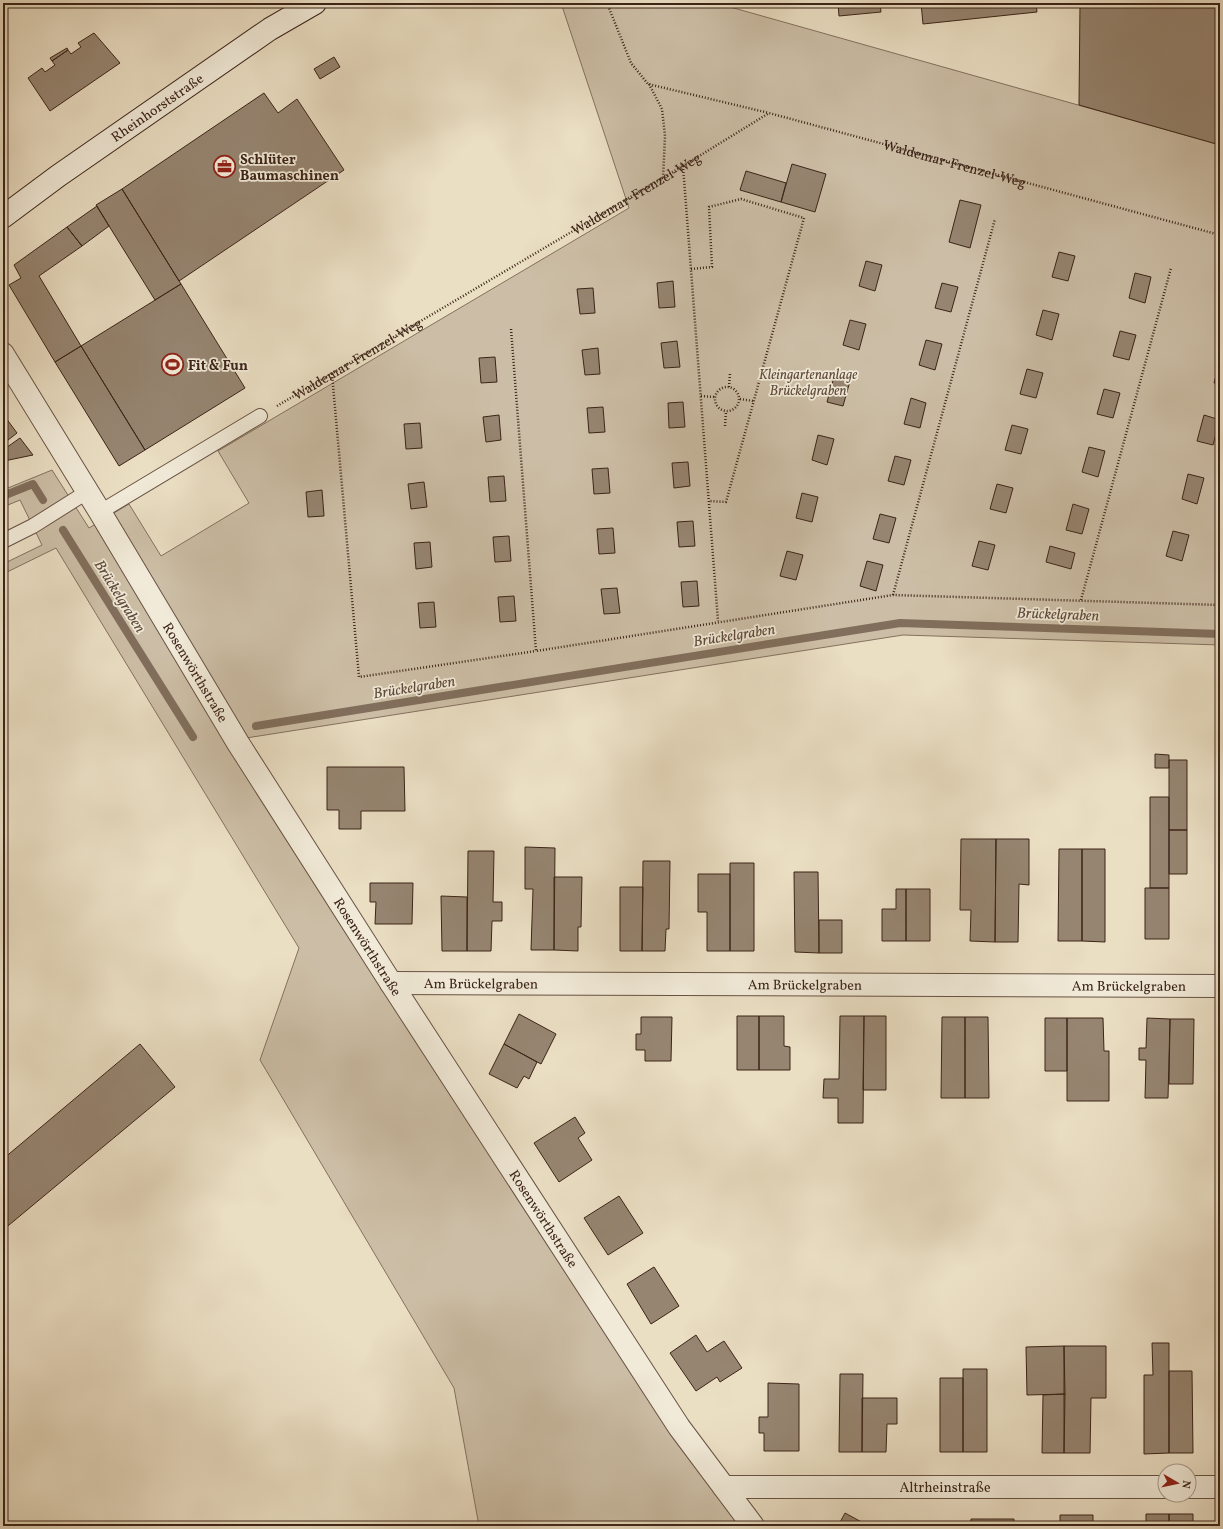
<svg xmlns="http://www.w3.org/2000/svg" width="1223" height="1529" viewBox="0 0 1223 1529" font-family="Vollkorn,serif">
  <rect width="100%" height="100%" fill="#eadec3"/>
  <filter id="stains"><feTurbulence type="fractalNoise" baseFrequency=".005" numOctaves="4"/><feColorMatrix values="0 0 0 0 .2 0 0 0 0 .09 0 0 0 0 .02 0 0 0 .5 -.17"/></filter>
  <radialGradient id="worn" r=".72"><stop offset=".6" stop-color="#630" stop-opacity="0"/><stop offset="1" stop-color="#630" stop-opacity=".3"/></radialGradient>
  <path fill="#ccbea6" stroke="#84715f" d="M 561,3 L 716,3 L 1220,145 L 1220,645 L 903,635 L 227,741 L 742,1526 L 479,1526 L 454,1388 L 260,1060 L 299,948 L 56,548 L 3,574 L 3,564 L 42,545 L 20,500 L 3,507 L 3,490 L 52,470 L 89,528 L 129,504 L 161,556 L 249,503 L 218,451 L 629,208 Z"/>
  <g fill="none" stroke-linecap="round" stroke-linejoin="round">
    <path stroke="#816e5c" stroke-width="8" d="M 3,496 L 33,484 L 43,500
      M 63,530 L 193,737
      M 256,726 L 900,623 L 1220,634"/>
  </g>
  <path fill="#968571" stroke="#3c2418" d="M 838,3 L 880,3 L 881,12 L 839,16 Z
    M 921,3 L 1036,3 L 1037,12 L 923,24 Z
    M 1080,3 L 1164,3 L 1220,6 L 1220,145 L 1079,105 Z
    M 94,33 L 120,63 L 50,111 L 28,78 L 42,68 L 45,72 L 55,65 L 52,61 L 68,50 L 71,54 L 81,47 L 78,43 Z
    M 67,48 L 68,50 L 52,61 L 50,58 Z
    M 334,57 L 340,67 L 320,79 L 314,69 Z
    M 264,93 L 278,113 L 297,99 L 344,170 L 179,281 L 122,189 Z
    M 792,164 L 826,174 L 815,212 L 781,202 Z
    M 746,171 L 786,183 L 781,202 L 740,190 Z
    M 122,189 L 181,284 L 155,300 L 96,205 Z
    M 960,200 L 981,205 L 970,248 L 949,242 Z
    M 97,206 L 109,226 L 82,246 L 67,227 Z
    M 67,227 L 82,246 L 39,276 L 81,346 L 55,362 L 9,285 L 21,278 L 14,265 Z
    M 1059,252 L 1075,256 L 1068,281 L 1052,277 Z
    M 866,261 L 882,265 L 875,291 L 859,286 Z
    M 1135,273 L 1151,277 L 1145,303 L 1129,298 Z
    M 673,281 L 675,307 L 659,308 L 657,283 Z
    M 942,283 L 958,287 L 951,312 L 935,308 Z
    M 181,284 L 245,388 L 145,450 L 81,346 Z
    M 593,288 L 595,313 L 580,314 L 577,289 Z
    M 1043,310 L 1059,314 L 1052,340 L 1036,335 Z
    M 850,320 L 866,324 L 859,350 L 843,345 Z
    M 1120,331 L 1136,335 L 1129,360 L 1113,356 Z
    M 926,340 L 942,344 L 935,370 L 919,365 Z
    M 677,341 L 680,367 L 664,368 L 661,343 Z
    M 81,346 L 145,450 L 119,466 L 55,362 Z
    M 598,348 L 600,374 L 585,375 L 582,350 Z
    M 495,357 L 497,382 L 481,383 L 479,358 Z
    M 1220,360 L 1220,384 L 1214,383 Z
    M 1027,369 L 1043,373 L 1036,398 L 1020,394 Z
    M 834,377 L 850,381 L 843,406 L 827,402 Z
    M 1104,389 L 1120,393 L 1113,418 L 1097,414 Z
    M 911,398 L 926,403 L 920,428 L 904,424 Z
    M 683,402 L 685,427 L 669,428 L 668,403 Z
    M 603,407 L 605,432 L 589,433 L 587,408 Z
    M 3,414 L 17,433 L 3,444 Z
    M 499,415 L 501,440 L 486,442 L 483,417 Z
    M 1204,415 L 1220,420 L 1213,445 L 1197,441 Z
    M 420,423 L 422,448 L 406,449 L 404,424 Z
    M 1012,425 L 1028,429 L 1021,454 L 1005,450 Z
    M 818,435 L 834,439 L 827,465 L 812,460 Z
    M 20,438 L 33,455 L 4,461 L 3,450 Z
    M 1089,447 L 1105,451 L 1098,477 L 1082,472 Z
    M 895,456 L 911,460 L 904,485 L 888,481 Z
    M 688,462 L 690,486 L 674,488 L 672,463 Z
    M 608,468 L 610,493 L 594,494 L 592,469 Z
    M 1188,474 L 1204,478 L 1197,504 L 1182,499 Z
    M 504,476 L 506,501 L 490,502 L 488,477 Z
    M 424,482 L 427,507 L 411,509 L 408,484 Z
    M 997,484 L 1013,488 L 1006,513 L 990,509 Z
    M 322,490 L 324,516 L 308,517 L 306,492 Z
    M 802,493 L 818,497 L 812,522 L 796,518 Z
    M 1073,504 L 1089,509 L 1082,534 L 1066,530 Z
    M 880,514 L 896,518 L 889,543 L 873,539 Z
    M 693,521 L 695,546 L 679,547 L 677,522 Z
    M 613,528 L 615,553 L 599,554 L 597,529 Z
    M 1173,531 L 1189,535 L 1182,561 L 1166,556 Z
    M 509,536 L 511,561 L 495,562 L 493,537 Z
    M 979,541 L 995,545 L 988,570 L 972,566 Z
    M 430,542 L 432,567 L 416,569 L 414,543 Z
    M 1050,546 L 1075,553 L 1071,569 L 1046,562 Z
    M 787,551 L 803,555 L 796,580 L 780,576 Z
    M 867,561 L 883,565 L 876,591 L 860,586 Z
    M 697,581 L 699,606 L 683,607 L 681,582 Z
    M 617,588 L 620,613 L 604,614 L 601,589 Z
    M 514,596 L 516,621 L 500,622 L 498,597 Z
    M 434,602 L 436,627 L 420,628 L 418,603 Z
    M 1155,754 L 1169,755 L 1169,768 L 1155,768 Z
    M 1169,760 L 1187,760 L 1187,830 L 1169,830 Z
    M 327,767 L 404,767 L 405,811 L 361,811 L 361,829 L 339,829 L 339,810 L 327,810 Z
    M 1150,797 L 1169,797 L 1169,888 L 1150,888 Z
    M 1169,830 L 1187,830 L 1187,874 L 1169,874 Z
    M 961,839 L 996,839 L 995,942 L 970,941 L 971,910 L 960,910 Z
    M 996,839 L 1029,839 L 1029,885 L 1019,884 L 1018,942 L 995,942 Z
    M 525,847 L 555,848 L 554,950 L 531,950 L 533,889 L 525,889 Z
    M 1059,849 L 1082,849 L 1082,941 L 1058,941 Z
    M 1082,849 L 1105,849 L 1105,942 L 1082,941 Z
    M 468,851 L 494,851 L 493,902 L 502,902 L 502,921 L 492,921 L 491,951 L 467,951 Z
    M 643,861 L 670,861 L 669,929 L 666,929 L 665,951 L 642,951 Z
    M 730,863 L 754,863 L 754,951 L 730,951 Z
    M 794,872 L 818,872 L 819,953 L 795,952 Z
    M 698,874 L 730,874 L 730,951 L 707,951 L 707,912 L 698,912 Z
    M 554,877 L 582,877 L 581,927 L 578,927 L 578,951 L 554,950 Z
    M 370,883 L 413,883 L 412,924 L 375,924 L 376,902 L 370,902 Z
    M 620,887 L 643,887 L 642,951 L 620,951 Z
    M 1145,888 L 1169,888 L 1169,939 L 1145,939 Z
    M 896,889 L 906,889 L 906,941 L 882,941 L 882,909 L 896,909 Z
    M 906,889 L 930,889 L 930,941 L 906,941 Z
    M 441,896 L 467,897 L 467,951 L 442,951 Z
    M 819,920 L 842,920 L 842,953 L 819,953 Z
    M 519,1014 L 556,1034 L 541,1064 L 504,1044 Z
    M 737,1016 L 759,1016 L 759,1070 L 737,1070 Z
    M 759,1016 L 784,1016 L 784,1046 L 790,1047 L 790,1070 L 759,1070 Z
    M 840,1016 L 864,1016 L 863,1123 L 838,1123 L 838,1098 L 823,1098 L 824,1079 L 839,1079 Z
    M 864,1016 L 886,1016 L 886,1090 L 863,1090 Z
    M 641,1017 L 672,1017 L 671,1061 L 645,1061 L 645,1050 L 636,1050 L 636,1034 L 641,1034 Z
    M 942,1017 L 965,1017 L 965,1098 L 941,1098 Z
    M 965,1017 L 988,1017 L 989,1098 L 965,1098 Z
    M 1045,1018 L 1067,1018 L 1067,1071 L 1045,1071 Z
    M 1067,1018 L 1103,1018 L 1104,1051 L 1109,1051 L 1109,1101 L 1067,1101 Z
    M 1147,1018 L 1170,1019 L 1168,1098 L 1145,1098 L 1146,1060 L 1139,1060 L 1139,1048 L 1146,1048 Z
    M 1170,1019 L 1194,1019 L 1193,1084 L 1169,1084 Z
    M 140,1044 L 175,1087 L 3,1230 L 3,1159 Z
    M 504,1044 L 537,1062 L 529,1079 L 524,1076 L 517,1088 L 489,1074 Z
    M 575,1117 L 585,1133 L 578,1138 L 592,1160 L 559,1182 L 534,1143 Z
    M 619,1196 L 643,1233 L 608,1255 L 584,1218 Z
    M 654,1267 L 679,1306 L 651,1324 L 627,1284 Z
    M 696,1335 L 707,1352 L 724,1341 L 742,1368 L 720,1382 L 717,1377 L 696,1391 L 670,1353 Z
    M 1152,1343 L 1169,1343 L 1169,1453 L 1144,1454 L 1144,1375 L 1153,1375 Z
    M 1064,1346 L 1106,1346 L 1106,1398 L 1091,1398 L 1090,1453 L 1064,1453 Z
    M 1064,1346 L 1065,1394 L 1027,1395 L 1026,1347 Z
    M 963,1369 L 987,1369 L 987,1452 L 963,1452 Z
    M 1169,1371 L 1192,1371 L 1193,1453 L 1169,1453 Z
    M 840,1374 L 863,1374 L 862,1452 L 839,1452 Z
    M 940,1378 L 963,1378 L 963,1452 L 940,1452 Z
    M 768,1383 L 799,1384 L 799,1451 L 764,1451 L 764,1433 L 759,1433 L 759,1417 L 768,1417 Z
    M 1065,1394 L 1064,1453 L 1042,1453 L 1043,1395 Z
    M 862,1398 L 897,1398 L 897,1424 L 887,1424 L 886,1452 L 862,1452 Z
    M 845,1513 L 869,1526 L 838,1526 Z
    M 1146,1514 L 1169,1514 L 1169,1526 L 1146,1526 Z
    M 1169,1514 L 1193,1514 L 1193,1526 L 1169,1526 Z
    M 1060,1515 L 1093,1515 L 1093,1526 L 1060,1526 Z
    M 971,1519 L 1014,1519 L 1014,1526 L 970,1526 Z"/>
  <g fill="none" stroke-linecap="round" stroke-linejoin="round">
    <defs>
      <path id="lane" d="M 100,512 L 260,416
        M 3,541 L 33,526 L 87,492"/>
      <g id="street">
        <path id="s2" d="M 3,354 L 100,512 L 238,743 L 391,983 L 679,1427 L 753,1526"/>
        <path id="s3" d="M 391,983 L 1220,986"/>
        <path id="s4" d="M 724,1487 L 1165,1487"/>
        <path d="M 1189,1487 L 1220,1487"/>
      </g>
      <g id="secondary">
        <path id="s5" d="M 3,217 L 58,176 L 270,29 L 315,3"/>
      </g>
    </defs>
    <use href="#lane" stroke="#685243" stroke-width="16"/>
    <use href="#street" stroke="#685243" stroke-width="24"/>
    <use href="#secondary" stroke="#3c2418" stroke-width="24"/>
    <g stroke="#3c2418" stroke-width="2.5" stroke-dasharray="1 2" stroke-linecap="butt">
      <path d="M 607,3 L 631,63 L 648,84 L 769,113"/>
      <path d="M 649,84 L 662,109 L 665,136 L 663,178"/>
      <path d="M 683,166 L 718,621"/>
      <path d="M 691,269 L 712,267 L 709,207 L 741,199 L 804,218 L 726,502 L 709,501"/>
      <path d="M 511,329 L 536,651 L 893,595 L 1220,605"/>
      <path d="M 332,374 L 359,677 L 536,651"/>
      <circle cx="727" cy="399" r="12"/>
      <path d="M 729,387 L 730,373"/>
      <path d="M 701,396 L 715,397"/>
      <path d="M 740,399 L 753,401"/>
      <path id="s1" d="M 277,406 L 683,166 L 769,113 L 1220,235"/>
      <path d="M 725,426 L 726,411"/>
      <path d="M 893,595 L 995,219"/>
      <path d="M 1081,600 L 1171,268"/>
    </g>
    <use href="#lane" stroke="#f1ead8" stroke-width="14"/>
    <use href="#street" stroke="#f1ead8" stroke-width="22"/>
    <use href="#secondary" stroke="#f1ead8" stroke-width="22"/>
  </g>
  <defs>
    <symbol id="office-ring" viewBox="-11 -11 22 22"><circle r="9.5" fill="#f1ead8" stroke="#8f2418" stroke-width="1.5"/><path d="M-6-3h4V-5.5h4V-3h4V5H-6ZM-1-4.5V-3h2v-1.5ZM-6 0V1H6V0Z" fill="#8f2418"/></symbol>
    <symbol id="stadium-ring" viewBox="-11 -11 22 22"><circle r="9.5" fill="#f1ead8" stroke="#8f2418" stroke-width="1.5"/><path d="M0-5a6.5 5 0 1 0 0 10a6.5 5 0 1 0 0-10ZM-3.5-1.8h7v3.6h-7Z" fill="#8f2418"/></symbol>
  </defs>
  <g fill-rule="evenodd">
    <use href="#office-ring" x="212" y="154" width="25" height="25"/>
    <use href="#stadium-ring" x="160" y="352" width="25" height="25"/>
  </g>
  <g text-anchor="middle" stroke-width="3.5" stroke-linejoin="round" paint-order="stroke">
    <g font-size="14" fill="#3c2418" stroke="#f1ead8">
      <text dy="5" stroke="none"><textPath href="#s5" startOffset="189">Rheinhorststraße</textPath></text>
      <text dy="5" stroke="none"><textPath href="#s1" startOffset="765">Waldemar-Frenzel-Weg</textPath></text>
      <text dy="5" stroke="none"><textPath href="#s1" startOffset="417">Waldemar-Frenzel-Weg</textPath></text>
      <text dy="5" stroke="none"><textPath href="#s1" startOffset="93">Waldemar-Frenzel-Weg</textPath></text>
      <text dy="5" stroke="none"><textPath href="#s2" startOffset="372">Rosenwörthstraße</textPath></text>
      <text dy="5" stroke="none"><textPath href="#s2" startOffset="696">Rosenwörthstraße</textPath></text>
      <text dy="5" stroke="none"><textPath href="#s3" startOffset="90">Am Brückelgraben</textPath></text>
      <text dy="5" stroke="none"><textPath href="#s3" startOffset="414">Am Brückelgraben</textPath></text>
      <text dy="5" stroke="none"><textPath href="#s3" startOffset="738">Am Brückelgraben</textPath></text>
      <text dy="5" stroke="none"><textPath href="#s2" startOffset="1020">Rosenwörthstraße</textPath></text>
      <text dy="5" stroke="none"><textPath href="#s4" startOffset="221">Altrheinstraße</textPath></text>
    </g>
    <g font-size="14" font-weight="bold" fill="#3c2418" stroke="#f1ead8" text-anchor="start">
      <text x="240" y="164">Schlüter<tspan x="240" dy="16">Baumaschinen</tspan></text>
      <text x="188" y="370">Fit &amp; Fun</text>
    </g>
    <g font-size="14" font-style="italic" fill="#604a3c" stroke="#f1ead8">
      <text x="808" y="379">Kleingartenanlage<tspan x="808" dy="16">Brückelgraben</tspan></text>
    </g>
    <g font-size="15" font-style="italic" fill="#5e493a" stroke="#f1ead8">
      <text transform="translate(120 596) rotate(58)" y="5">Brückelgraben</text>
      <text transform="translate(1058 614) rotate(2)" y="5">Brückelgraben</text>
      <text transform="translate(734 635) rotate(-9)" y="5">Brückelgraben</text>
      <text transform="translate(414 687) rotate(-9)" y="5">Brückelgraben</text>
    </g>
  </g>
  <rect width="1223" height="1529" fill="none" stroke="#eadec3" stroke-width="16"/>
  <rect x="4" y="4" width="1215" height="1521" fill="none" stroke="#3c2418" stroke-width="2"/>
  <rect x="8" y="8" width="1207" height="1513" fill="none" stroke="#3c2418"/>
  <g transform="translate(1177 1483) rotate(99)"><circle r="19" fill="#f1ead8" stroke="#a99b8b"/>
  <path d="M0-3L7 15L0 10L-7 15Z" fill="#8f2418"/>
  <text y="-6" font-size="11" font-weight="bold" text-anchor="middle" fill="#3c2418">N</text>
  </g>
  <rect width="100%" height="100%" filter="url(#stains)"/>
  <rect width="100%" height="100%" fill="url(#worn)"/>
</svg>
